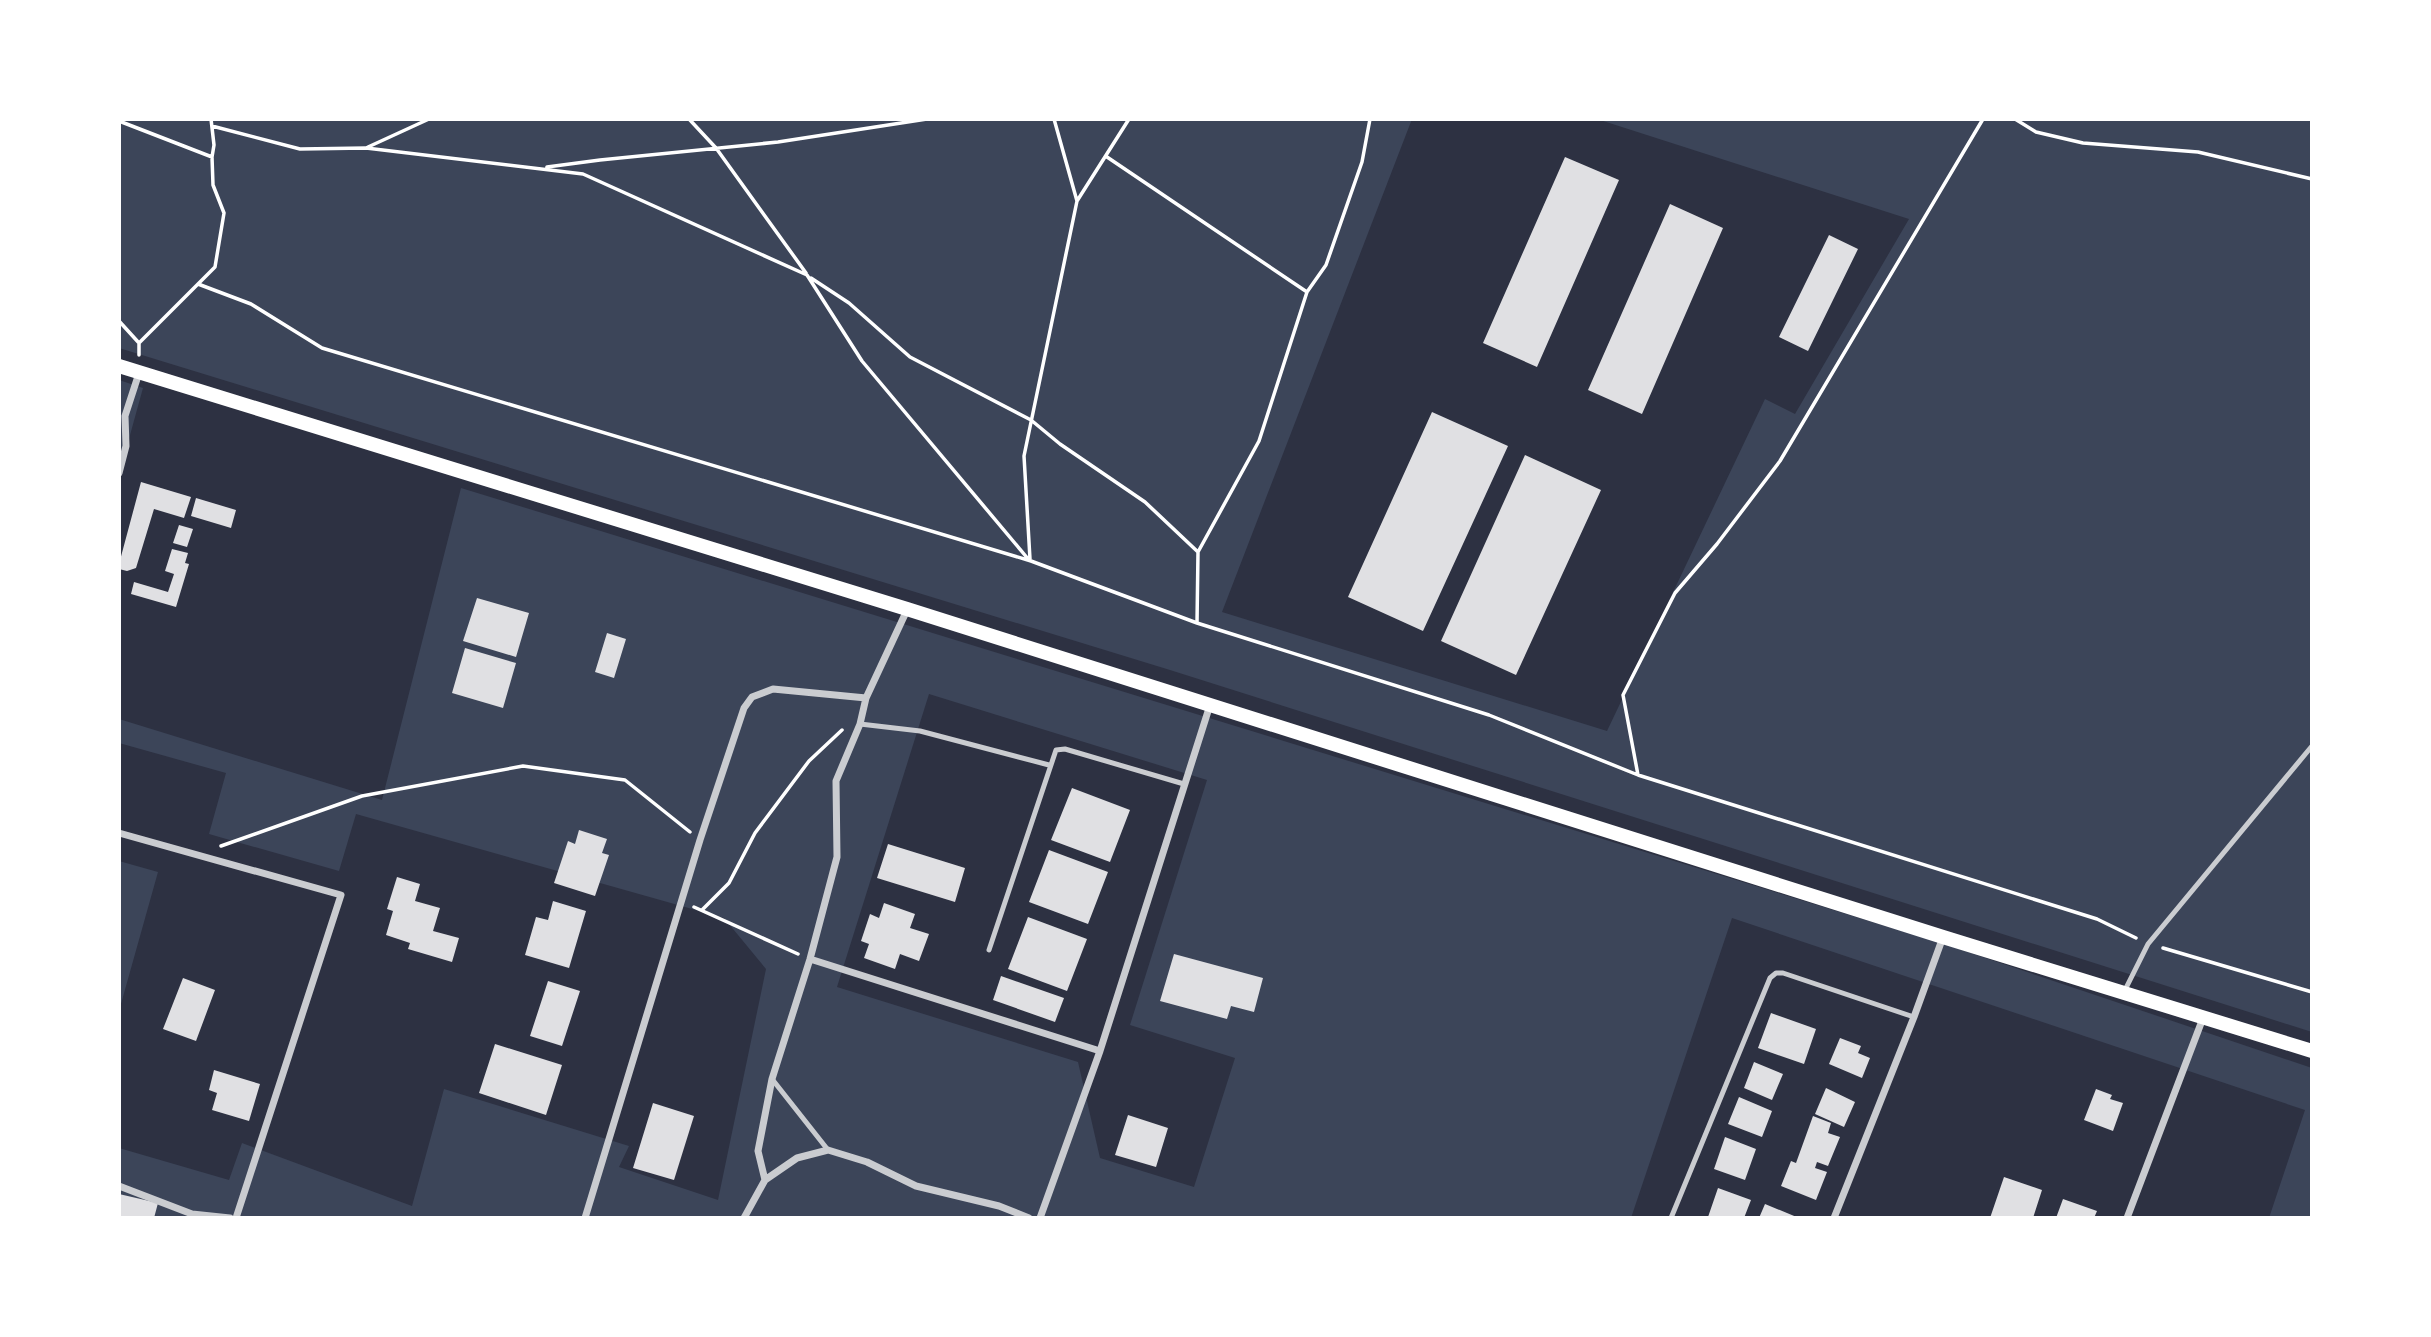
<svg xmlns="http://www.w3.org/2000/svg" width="2431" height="1337" viewBox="0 0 2431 1337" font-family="Montserrat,sans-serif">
  <rect width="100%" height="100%" fill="#2d3142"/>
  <path fill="#3c4559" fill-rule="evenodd" d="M 119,119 L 1412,119 L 1222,612 L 1607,731 L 1765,399 L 1795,414 L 1909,219 L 1597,119 L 2312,119 L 2312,1032 L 1170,670 L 119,348 Z
    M 119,380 L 143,388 L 119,475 Z
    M 461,488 L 1944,944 L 2312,1068 L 2312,1218 L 2269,1218 L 2305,1110 L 1732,918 L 1631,1218 L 119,1218 L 119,1148 L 229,1180 L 242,1143 L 412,1206 L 444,1089 L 629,1146 L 619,1167 L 718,1200 L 766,969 L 724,918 L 356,814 L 339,871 L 209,834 L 226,773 L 119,743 L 119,719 L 382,800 ZM 929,694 L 1207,780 L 1130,1025 L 1235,1058 L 1194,1187 L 1100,1158 L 1078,1062 L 837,987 Z
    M 119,861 L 158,872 L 119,1011 Z"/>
  <path fill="#e0e0e3" d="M 1565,157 L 1619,180 L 1537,367 L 1483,343 Z
    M 1670,204 L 1723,228 L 1642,414 L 1588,390 Z
    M 1829,235 L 1858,249 L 1808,351 L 1779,337 Z
    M 1432,412 L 1508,446 L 1423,631 L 1348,597 Z
    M 1525,455 L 1601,490 L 1516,675 L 1441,641 Z
    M 141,482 L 191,497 L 184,518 L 154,509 L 136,568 L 127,571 L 119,569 L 119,564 Z
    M 196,498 L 236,510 L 231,528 L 191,516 Z
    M 179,525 L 193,529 L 187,547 L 173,543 Z
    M 172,549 L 188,553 L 185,563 L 189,564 L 176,607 L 131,594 L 134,582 L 168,592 L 174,574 L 165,571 Z
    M 477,598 L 529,613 L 516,657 L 463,641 Z
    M 607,633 L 626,639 L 614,678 L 595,672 Z
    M 465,648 L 516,663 L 503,708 L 452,693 Z
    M 1072,788 L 1130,810 L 1110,862 L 1051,840 Z
    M 579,830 L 607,839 L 602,853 L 609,855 L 595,896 L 554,883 L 568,841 L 575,844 Z
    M 888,844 L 965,868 L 955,902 L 877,878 Z
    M 1049,850 L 1108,872 L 1088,924 L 1029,902 Z
    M 397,877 L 420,884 L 415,901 L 440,908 L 433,931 L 459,938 L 452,962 L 408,949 L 410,943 L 386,935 L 393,911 L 387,909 Z
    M 553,901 L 586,911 L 569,968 L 525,955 L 536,917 L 548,920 Z
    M 884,903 L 915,914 L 910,928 L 929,934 L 919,961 L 900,954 L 895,969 L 864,958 L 869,944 L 861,941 L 870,914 L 879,918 Z
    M 1028,917 L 1087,939 L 1067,991 L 1008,969 Z
    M 1174,954 L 1263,978 L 1254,1012 L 1231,1006 L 1227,1019 L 1160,1001 Z
    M 1001,976 L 1064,998 L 1055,1022 L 993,1000 Z
    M 183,978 L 215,990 L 196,1041 L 163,1029 Z
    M 548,981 L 580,991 L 562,1046 L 530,1036 Z
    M 1771,1013 L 1816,1029 L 1804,1064 L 1758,1048 Z
    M 1840,1038 L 1861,1046 L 1858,1053 L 1870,1058 L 1862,1078 L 1829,1064 Z
    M 495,1044 L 562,1065 L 546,1115 L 479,1093 Z
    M 1754,1062 L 1783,1074 L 1772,1100 L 1744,1088 Z
    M 214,1070 L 260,1084 L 249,1121 L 212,1110 L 217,1093 L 209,1090 Z
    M 1826,1088 L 1855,1102 L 1844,1127 L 1815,1114 Z
    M 2096,1089 L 2112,1095 L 2110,1099 L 2123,1103 L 2113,1131 L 2084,1120 Z
    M 1739,1097 L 1772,1111 L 1762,1137 L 1728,1124 Z
    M 653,1103 L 694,1116 L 674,1180 L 633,1168 Z
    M 1128,1115 L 1168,1128 L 1156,1167 L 1115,1155 Z
    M 1813,1116 L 1831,1123 L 1828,1133 L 1840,1137 L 1828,1166 L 1817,1162 L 1815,1168 L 1827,1172 L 1816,1200 L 1781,1186 L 1791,1161 L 1796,1163 Z
    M 1725,1137 L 1756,1149 L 1745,1180 L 1714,1169 Z
    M 2004,1177 L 2042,1190 L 2033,1218 L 1990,1218 Z
    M 1718,1188 L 1751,1200 L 1744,1218 L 1708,1217 Z
    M 119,1194 L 158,1203 L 154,1218 L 119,1218 Z
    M 2063,1199 L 2097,1211 L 2094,1218 L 2056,1218 Z
    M 1765,1204 L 1799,1218 L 1759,1218 Z"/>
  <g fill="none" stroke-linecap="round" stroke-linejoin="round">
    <path stroke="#fff" stroke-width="3.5" d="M 689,119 L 716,148 L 806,273
      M 1054,119 L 1077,201
      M 2015,119 L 2036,132 L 2083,143 L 2198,152 L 2312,179
      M 119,121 L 212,157
      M 212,126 L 300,149 L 366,148 L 583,174 L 807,275 L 862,361 L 1029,560
      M 368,147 L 429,119
      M 1107,157 L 1307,292
      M 547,167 L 600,160 L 778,142 L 927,119
      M 811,278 L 849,303 L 910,357 L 1031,420 L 1060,444 L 1145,502 L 1198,552
      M 198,284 L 251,304 L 322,348 L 1031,561 L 1197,623 L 1489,715 L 1638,775 L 2097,919 L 2136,938
      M 119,321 L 139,343
      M 139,355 L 139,343 L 215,267 L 224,213 L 213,185 L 212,157 L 214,145 L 211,119
      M 1030,559 L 1024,456 L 1077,201 L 1129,119
      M 1197,623 L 1198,552 L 1259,441 L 1307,292 L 1326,265 L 1362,162 L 1370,119
      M 1638,775 L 1623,695 L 1675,593 L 1717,544 L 1780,461 L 1983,119
      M 221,846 L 362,796 L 523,766 L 625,780 L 690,832
      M 694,907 L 798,954
      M 702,910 L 729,883 L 755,833 L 809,761 L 842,730
      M 2163,948 L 2312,992"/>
    <path stroke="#caccd0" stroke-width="5" d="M 860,724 L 920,731 L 1049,765
      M 989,950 L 1056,750 L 1065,749 L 1184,784
      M 2124,992 L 2148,944 L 2312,746
      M 772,1079 L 828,1150
      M 1671,1218 L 1770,978 L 1776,973 L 1783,973 L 1914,1017"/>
    <path stroke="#caccd0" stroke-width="7" d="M 119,473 L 126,446 L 125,416 L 139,373
      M 119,833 L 341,895 L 236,1218
      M 810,959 L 1100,1051
      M 765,1180 L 758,1151 L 772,1079 L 810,959 L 837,857 L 836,781 L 860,724 L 866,698
      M 119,1186 L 192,1214 L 230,1218
      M 585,1218 L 700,840 L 744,708 L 752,697 L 773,689 L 866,698 L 907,610
      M 744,1218 L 765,1180 L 797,1158 L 828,1150 L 867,1162 L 916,1186 L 999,1206 L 1029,1218
      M 1040,1218 L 1100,1051 L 1210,705
      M 1834,1218 L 1914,1017 L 1943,937
      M 2127,1218 L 2203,1018"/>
    <path stroke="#fff" stroke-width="14" d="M 119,366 L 907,609 L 1943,937 L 2312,1051"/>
  </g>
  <rect width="2431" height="1337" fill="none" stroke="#ffffff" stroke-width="242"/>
</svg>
